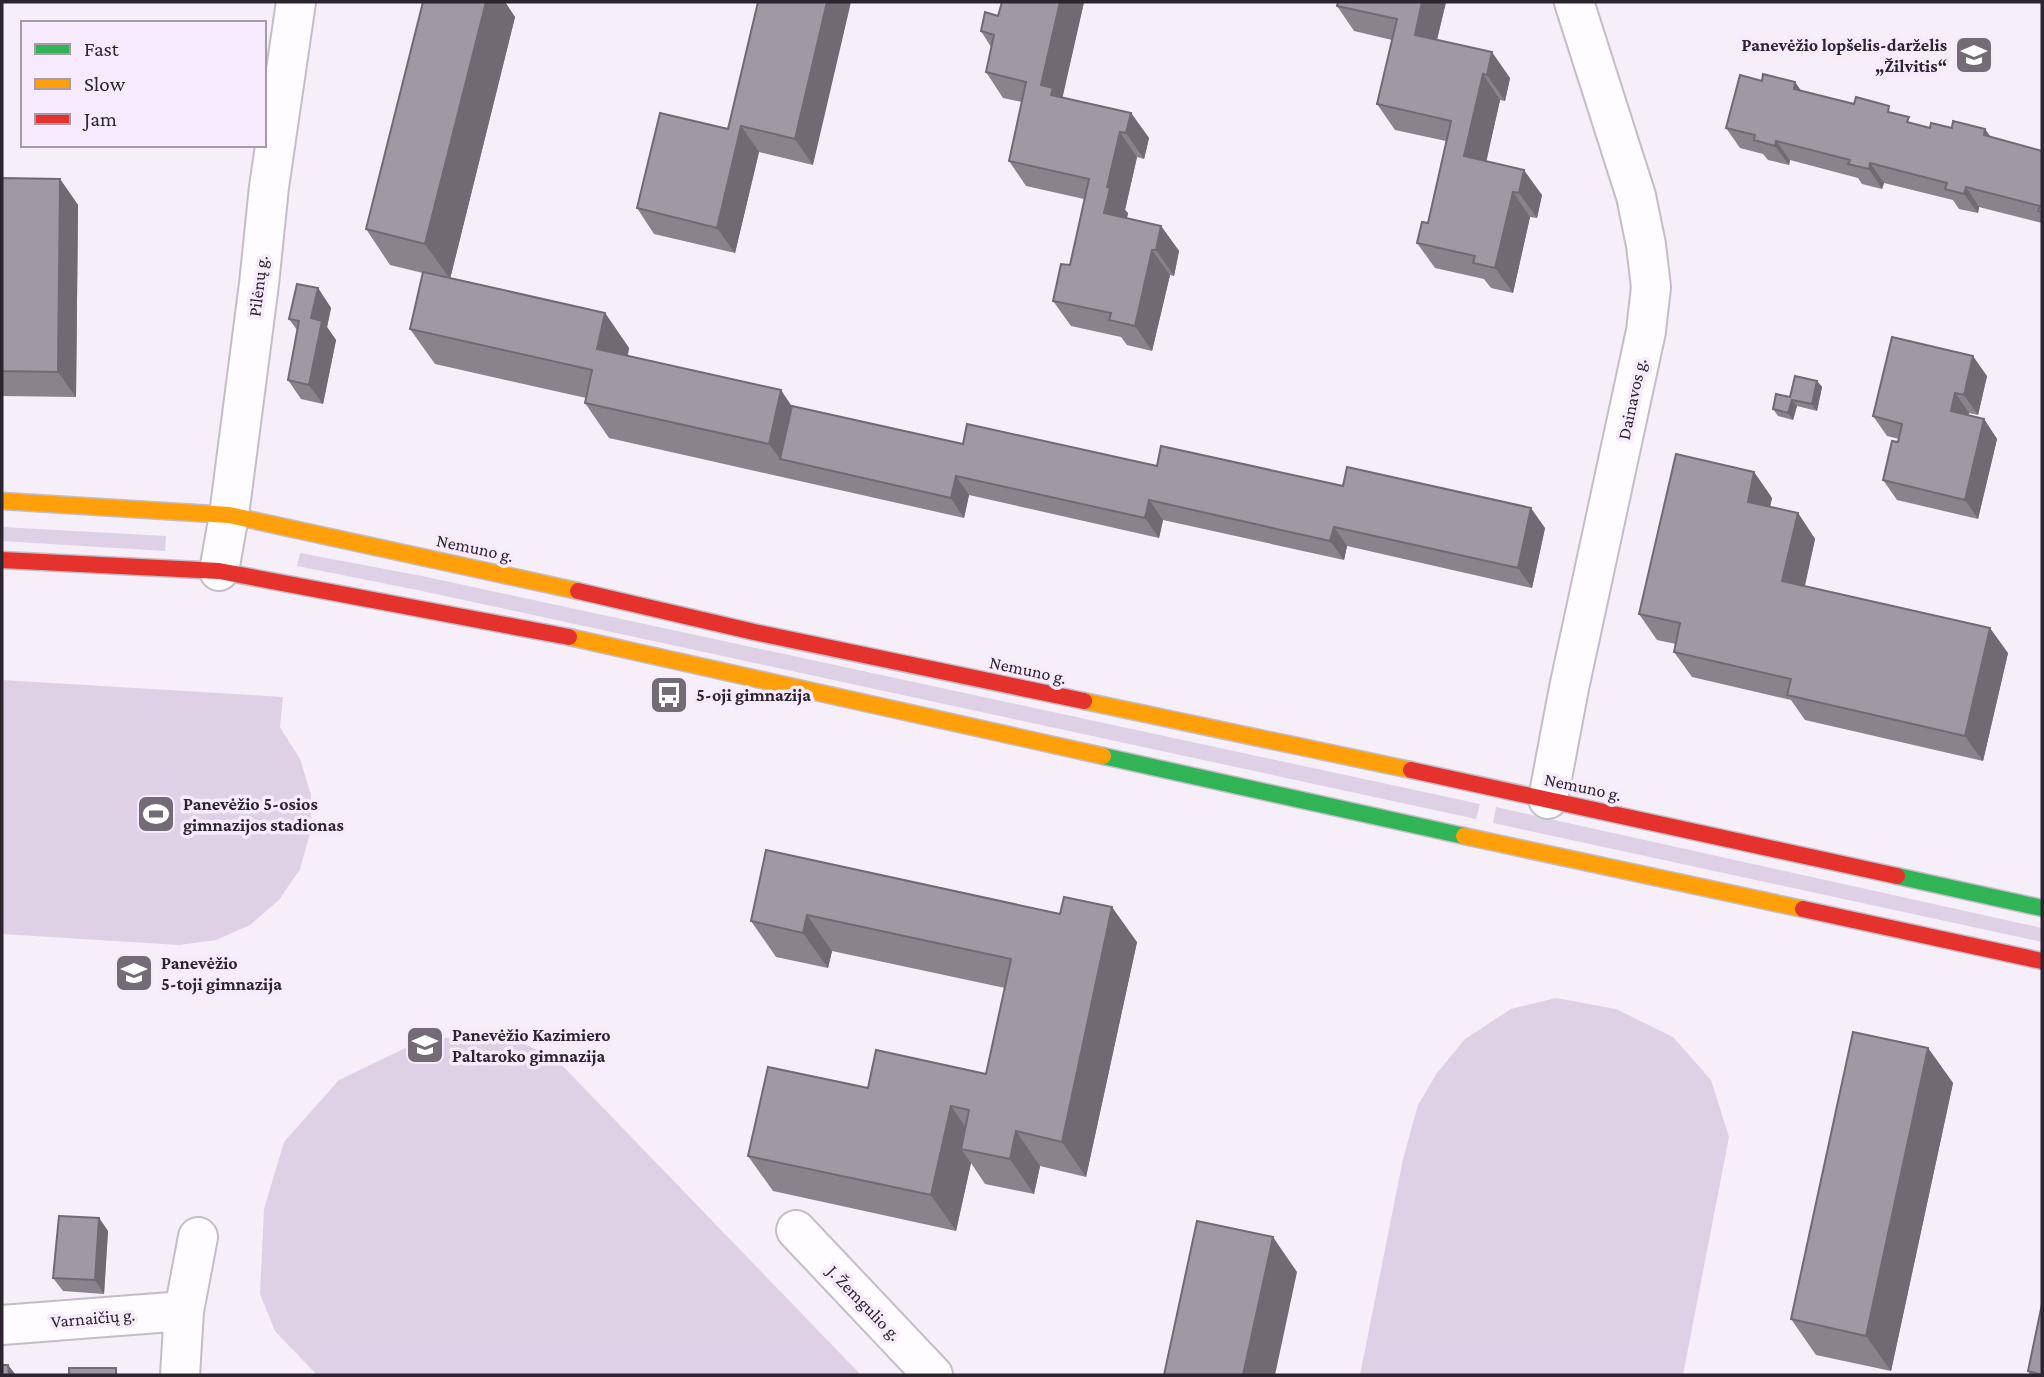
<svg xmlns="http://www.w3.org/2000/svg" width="2044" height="1377" viewBox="0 0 2044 1377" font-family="'Crimson Pro',serif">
  <rect width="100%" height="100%" fill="#f6eef9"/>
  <path fill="#ded1e5" d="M 2,527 L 166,536 L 165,551 L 2,541 Z
    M 300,553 L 422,576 L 1480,804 L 1476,819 L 422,591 L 297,566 Z
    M 2,680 L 283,697 L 280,727 L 300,759 L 311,795 L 310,833 L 300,869 L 279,900 L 250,925 L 216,940 L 179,945 L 2,934 Z
    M 1496,807 L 2042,928 L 2042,942 L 1493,823 Z
    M 1556,998 L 1616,1009 L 1673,1037 L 1711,1080 L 1729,1137 L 1683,1375 L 1360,1375 L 1403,1159 L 1418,1105 L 1437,1073 L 1465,1039 L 1511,1009 Z
    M 503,1035 L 554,1057 L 861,1375 L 317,1375 L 275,1331 L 260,1294 L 264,1209 L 284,1142 L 339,1080 L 424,1039 Z"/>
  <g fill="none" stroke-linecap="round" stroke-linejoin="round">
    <defs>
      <path id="street" d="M 219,571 L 229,515 L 259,284 L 269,187 L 296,2
        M 1548,799 L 1569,688 L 1646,331 L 1651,287 L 1646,245 L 1636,196 L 1574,2
        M 796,1230 L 933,1375
        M 2,1325 L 184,1311
        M 180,1375 L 184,1311 L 198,1237"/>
      <path id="fast" d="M 1103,756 L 1464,836
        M 1897,876 L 2042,908"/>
      <path id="slow" d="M 2,501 L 229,515 L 578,591
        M 569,637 L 1103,756
        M 1084,701 L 1411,770
        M 1464,836 L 1803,909"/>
      <path id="jam" d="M 2,560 L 219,571 L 569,637
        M 578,591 L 754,632 L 1084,701
        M 1411,770 L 1897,876
        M 1803,909 L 2042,961"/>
    </defs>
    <use href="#street" stroke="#c4bdc8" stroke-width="42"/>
    <use href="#fast" stroke="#c4bdc8" stroke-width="19"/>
    <use href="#slow" stroke="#c4bdc8" stroke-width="19"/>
    <use href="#jam" stroke="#c4bdc8" stroke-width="19"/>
    <use href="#street" stroke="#fefcfe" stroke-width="38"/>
    <use href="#fast" stroke="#30b455" stroke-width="16"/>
    <use href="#slow" stroke="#ff9f0a" stroke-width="16"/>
    <use href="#jam" stroke="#e5322d" stroke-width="16"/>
  </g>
  <path fill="#8a838c" d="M 423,2 L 505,2 L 515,17 L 450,279 L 605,313 L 629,348 L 628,356 L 792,406 L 963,444 L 1343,486 L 1545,528 L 1532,588 L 1347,546 L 1344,560 L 1163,520 L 1159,538 L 969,495 L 964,518 L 609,438 L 585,403 L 586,398 L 435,364 L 410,329 L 423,273 L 390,265 L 366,229 Z
    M 758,2 L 813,165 L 759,152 L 735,253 L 654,234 L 637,208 L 728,129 Z
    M 1002,2 L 1084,2 L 1062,97 L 1131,113 L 1149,138 L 1144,159 L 1137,157 L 1125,210 L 1128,213 L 1127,218 L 1161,226 L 1179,251 L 1174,276 L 1170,275 L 1152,351 L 1127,345 L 1121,337 L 1071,326 L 1053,301 L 1070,265 L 1084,199 L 1026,186 L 1009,161 L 1022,102 L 1003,98 L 986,72 L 991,47 L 981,31 L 998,16 Z
    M 1338,2 L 1446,2 L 1437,40 L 1510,78 L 1505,101 L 1500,100 L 1486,161 L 1542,195 L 1537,218 L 1530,217 L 1513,293 L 1491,288 L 1484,279 L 1435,268 L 1417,243 L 1428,223 L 1446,141 L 1395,130 L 1377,104 L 1392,40 L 1354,31 L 1337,6 Z
    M 1762,81 L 1795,82 L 1801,91 L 1895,113 L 1913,124 L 1930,128 L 1991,137 L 2042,151 L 2042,223 L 1979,207 L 1978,213 L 1959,209 L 1953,200 L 1884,183 L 1882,189 L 1862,184 L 1858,178 L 1790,160 L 1789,165 L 1768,160 L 1763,154 L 1740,148 L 1726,128 Z
    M 2,178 L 60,179 L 78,205 L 76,397 L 2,396 Z
    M 318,288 L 331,308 L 327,327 L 336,340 L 323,404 L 301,399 L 288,380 L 297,330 L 289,319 Z
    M 1987,376 L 1978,415 L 1969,413 L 1968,416 L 1984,419 L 1997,439 L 1978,519 L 1897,500 L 1883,480 L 1899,439 L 1887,436 L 1873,416 Z
    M 1817,381 L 1822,387 L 1817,411 L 1797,406 L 1793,420 L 1778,416 L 1773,409 L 1790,397 Z
    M 1754,472 L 1772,498 L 1770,507 L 1798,513 L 1815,539 L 1805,586 L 2008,653 L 1983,761 L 1805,720 L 1791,700 L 1692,677 L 1674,652 L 1676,644 L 1657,640 L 1639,614 Z
    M 766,850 L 1137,942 L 1086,1177 L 1040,1166 L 1034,1194 L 985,1184 L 971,1163 L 956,1231 L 773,1191 L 748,1156 L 868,1088 L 986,1074 L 1005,988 L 832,951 L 828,968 L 776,957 L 751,921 Z
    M 1928,1048 L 1953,1083 L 1891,1371 L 1816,1355 L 1791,1319 Z
    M 99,1218 L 108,1231 L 104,1294 L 63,1291 L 53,1278 Z
    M 2042,1304 L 2042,1375 L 2030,1375 L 2028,1371 Z"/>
  <path fill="#706a72" d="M 486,2 L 505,2 L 515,17 L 450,279 L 425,244 Z
    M 827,2 L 851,2 L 813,165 L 795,139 Z
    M 1060,2 L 1084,2 L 1062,100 L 1071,113 L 1041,85 Z
    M 1422,2 L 1446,2 L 1432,60 L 1415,35 Z
    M 1492,52 L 1510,78 L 1505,101 L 1487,75 Z
    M 1483,74 L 1500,100 L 1482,181 L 1464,156 Z
    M 1795,82 L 1809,102 L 1794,89 Z
    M 1131,113 L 1149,138 L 1144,159 L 1126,133 Z
    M 741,126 L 759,152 L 735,253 L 717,228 Z
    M 1985,129 L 1999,148 L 1984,135 Z
    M 1120,132 L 1137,157 L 1125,210 L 1128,213 L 1122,239 L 1104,213 L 1107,187 Z
    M 1776,141 L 1790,160 L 1789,165 L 1775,146 Z
    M 1870,163 L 1884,183 L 1882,189 L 1869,169 Z
    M 1524,170 L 1542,195 L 1537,218 L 1519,193 Z
    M 60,179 L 78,205 L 76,397 L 58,372 Z
    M 1966,187 L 1979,207 L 1978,213 L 1964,194 Z
    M 1513,192 L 1530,217 L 1513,293 L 1495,268 Z
    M 1161,226 L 1179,251 L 1174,276 L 1156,250 Z
    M 1152,250 L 1170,275 L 1152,351 L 1135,326 Z
    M 318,288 L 331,308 L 327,327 L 336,340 L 323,404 L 309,385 L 311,318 Z
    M 605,313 L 629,348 L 621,384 L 597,349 Z
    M 1973,356 L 1987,376 L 1978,415 L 1964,395 Z
    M 1817,381 L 1822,387 L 1817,411 L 1812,404 Z
    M 781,390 L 805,426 L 780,459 L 769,444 Z
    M 1955,393 L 1969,413 L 1965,431 L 1951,411 Z
    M 1792,400 L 1797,406 L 1793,420 L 1788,413 Z
    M 1984,419 L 1997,439 L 1978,519 L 1965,500 Z
    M 1754,472 L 1772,498 L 1765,527 L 1748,502 Z
    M 956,476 L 969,495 L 964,518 L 951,498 Z
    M 1149,500 L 1163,520 L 1159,538 L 1145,518 Z
    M 1531,508 L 1545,528 L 1532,588 L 1518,568 Z
    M 1798,513 L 1815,539 L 1800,606 L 1782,581 Z
    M 1334,527 L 1347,546 L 1344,560 L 1330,541 Z
    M 1990,628 L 2008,653 L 1983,761 L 1965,736 Z
    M 1112,907 L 1137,942 L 1086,1177 L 1062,1142 Z
    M 807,915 L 832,951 L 828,968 L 803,933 Z
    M 1928,1048 L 1953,1083 L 1891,1371 L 1866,1336 Z
    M 951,1106 L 975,1141 L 961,1149 L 971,1163 L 956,1231 L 931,1195 Z
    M 1016,1131 L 1040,1166 L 1034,1194 L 1010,1159 Z
    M 99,1218 L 108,1231 L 104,1294 L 95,1280 Z
    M 1273,1237 L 1297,1272 L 1275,1375 L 1243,1375 Z
    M 8,1365 L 16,1375 L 9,1375 Z"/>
  <path fill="#a098a3" stroke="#706a72" stroke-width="2" d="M 423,2 L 486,2 L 425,244 L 366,229 Z
    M 758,2 L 827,2 L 795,139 L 741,126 L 717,228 L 637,208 L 660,113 L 728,129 Z
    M 1002,2 L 1060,2 L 1041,85 L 1053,88 L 1051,95 L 1131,113 L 1126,133 L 1120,132 L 1107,187 L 1110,188 L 1104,213 L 1161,226 L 1156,250 L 1152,250 L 1135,326 L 1109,320 L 1111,313 L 1053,301 L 1061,264 L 1070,265 L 1089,179 L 1009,161 L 1026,82 L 986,72 L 994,35 L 981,31 L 985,12 L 998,16 Z
    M 1338,2 L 1422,2 L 1415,35 L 1492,52 L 1487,75 L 1483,74 L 1464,156 L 1524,170 L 1519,193 L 1513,192 L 1495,268 L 1473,263 L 1475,256 L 1417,243 L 1422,222 L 1428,223 L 1451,121 L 1377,104 L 1397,19 L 1337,6 Z
    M 1763,74 L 1795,82 L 1794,89 L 1854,104 L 1856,97 L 1889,106 L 1888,112 L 1909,117 L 1907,122 L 1930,128 L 1931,123 L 1952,128 L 1953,121 L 1985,129 L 1984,135 L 2042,151 L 2042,212 L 2038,211 L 2040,206 L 1966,187 L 1964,194 L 1945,189 L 1947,183 L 1870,163 L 1869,169 L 1848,164 L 1850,160 L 1776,141 L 1775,146 L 1754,140 L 1755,135 L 1726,128 L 1740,75 L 1762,81 Z
    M 2,178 L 60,179 L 58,372 L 2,371 Z
    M 423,272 L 605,313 L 597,349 L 781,390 L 769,444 L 585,403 L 592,370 L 410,329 Z
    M 297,284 L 318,288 L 311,318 L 322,321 L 309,385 L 288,380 L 299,321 L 289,319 Z
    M 1892,337 L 1973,356 L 1964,395 L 1955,393 L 1951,411 L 1984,419 L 1965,500 L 1883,480 L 1892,441 L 1898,442 L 1902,424 L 1873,416 Z
    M 1795,376 L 1817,381 L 1812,404 L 1792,400 L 1788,413 L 1773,409 L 1776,394 L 1790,397 Z
    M 792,406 L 963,444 L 967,424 L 1157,466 L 1161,446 L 1343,486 L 1347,467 L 1531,508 L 1518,568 L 1334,527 L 1330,541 L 1149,500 L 1145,518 L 956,476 L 951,498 L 780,459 Z
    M 1676,454 L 1754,472 L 1748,502 L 1798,513 L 1782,581 L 1990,628 L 1965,736 L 1787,695 L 1791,679 L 1674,652 L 1680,623 L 1639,614 Z
    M 766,850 L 1060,914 L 1064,897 L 1112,907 L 1062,1142 L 1016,1131 L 1010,1159 L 961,1149 L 969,1110 L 951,1106 L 931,1195 L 748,1156 L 768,1067 L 868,1088 L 876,1050 L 986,1074 L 1011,959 L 807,915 L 803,933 L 751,921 Z
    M 1853,1032 L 1928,1048 L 1866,1336 L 1791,1319 Z
    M 59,1216 L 99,1218 L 95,1280 L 53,1278 Z
    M 1197,1221 L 1273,1237 L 1243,1375 L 1164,1375 Z
    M 2042,1304 L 2042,1375 L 2028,1371 Z
    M 2,1365 L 8,1365 L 9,1375 L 2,1375 Z
    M 69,1368 L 116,1368 L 116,1375 L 69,1375 Z"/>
  <defs>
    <symbol id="school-square" viewBox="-11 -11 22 22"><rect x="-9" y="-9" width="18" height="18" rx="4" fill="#736b76" stroke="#f7eafd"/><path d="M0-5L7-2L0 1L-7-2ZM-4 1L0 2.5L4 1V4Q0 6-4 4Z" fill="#fff"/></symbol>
    <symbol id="bus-square" viewBox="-11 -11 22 22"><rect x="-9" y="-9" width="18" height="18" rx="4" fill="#736b76" stroke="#f7eafd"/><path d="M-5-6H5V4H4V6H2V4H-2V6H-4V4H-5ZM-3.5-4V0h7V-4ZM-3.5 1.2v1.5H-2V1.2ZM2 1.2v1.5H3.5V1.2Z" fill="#fff"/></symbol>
    <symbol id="stadium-square" viewBox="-11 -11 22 22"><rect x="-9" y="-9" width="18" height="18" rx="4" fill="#736b76" stroke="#f7eafd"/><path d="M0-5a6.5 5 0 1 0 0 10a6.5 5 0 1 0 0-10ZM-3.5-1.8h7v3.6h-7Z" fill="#fff"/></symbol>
  </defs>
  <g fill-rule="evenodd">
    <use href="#school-square" x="1952" y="33" width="44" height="44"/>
    <use href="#bus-square" x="647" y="673" width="44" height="44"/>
    <use href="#stadium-square" x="134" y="792" width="44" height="44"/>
    <use href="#school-square" x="112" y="951" width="44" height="44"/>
    <use href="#school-square" x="403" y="1023" width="44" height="44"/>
  </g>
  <g text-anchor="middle" stroke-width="7" stroke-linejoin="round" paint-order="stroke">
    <g font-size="18" font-weight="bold" fill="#2c2530" stroke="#f7eafd" text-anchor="start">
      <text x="1947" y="51" text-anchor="end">Panevėžio lopšelis-darželis<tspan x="1947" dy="21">„Žilvitis“</tspan></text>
      <text x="696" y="701">5-oji gimnazija</text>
      <text x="183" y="810">Panevėžio 5-osios<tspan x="183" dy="21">gimnazijos stadionas</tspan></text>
      <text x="161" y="969">Panevėžio<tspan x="161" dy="21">5-toji gimnazija</tspan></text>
      <text x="452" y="1041">Panevėžio Kazimiero<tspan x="452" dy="21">Paltaroko gimnazija</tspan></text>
    </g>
    <g font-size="18" fill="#2c2530" stroke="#f7eafd">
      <text transform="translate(258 286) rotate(-83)" y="6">Pilėnų g.</text>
      <text transform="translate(1632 399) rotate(-78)" y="6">Dainavos g.</text>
      <text transform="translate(475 548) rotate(12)" y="6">Nemuno g.</text>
      <text transform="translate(1028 670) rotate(12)" y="6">Nemuno g.</text>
      <text transform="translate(1583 787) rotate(12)" y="6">Nemuno g.</text>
      <text transform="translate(864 1303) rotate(46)" y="6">J. Žemgulio g.</text>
      <text transform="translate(93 1318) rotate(-5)" y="6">Varnaičių g.</text>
    </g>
  </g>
  <rect width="2044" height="1377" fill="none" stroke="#2c2530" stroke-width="7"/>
  <rect x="21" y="21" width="245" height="126" fill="#f7eafd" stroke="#a69bab" stroke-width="2"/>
  <rect x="35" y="44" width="35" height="10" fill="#30b455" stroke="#a69bab" stroke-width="2"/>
  <text x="84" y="56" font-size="21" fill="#2c2530">Fast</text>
  <rect x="35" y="79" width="35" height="10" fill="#ff9f0a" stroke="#a69bab" stroke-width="2"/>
  <text x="84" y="91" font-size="21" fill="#2c2530">Slow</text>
  <rect x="35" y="114" width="35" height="10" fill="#e5322d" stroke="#a69bab" stroke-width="2"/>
  <text x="84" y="126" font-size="21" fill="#2c2530">Jam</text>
</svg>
